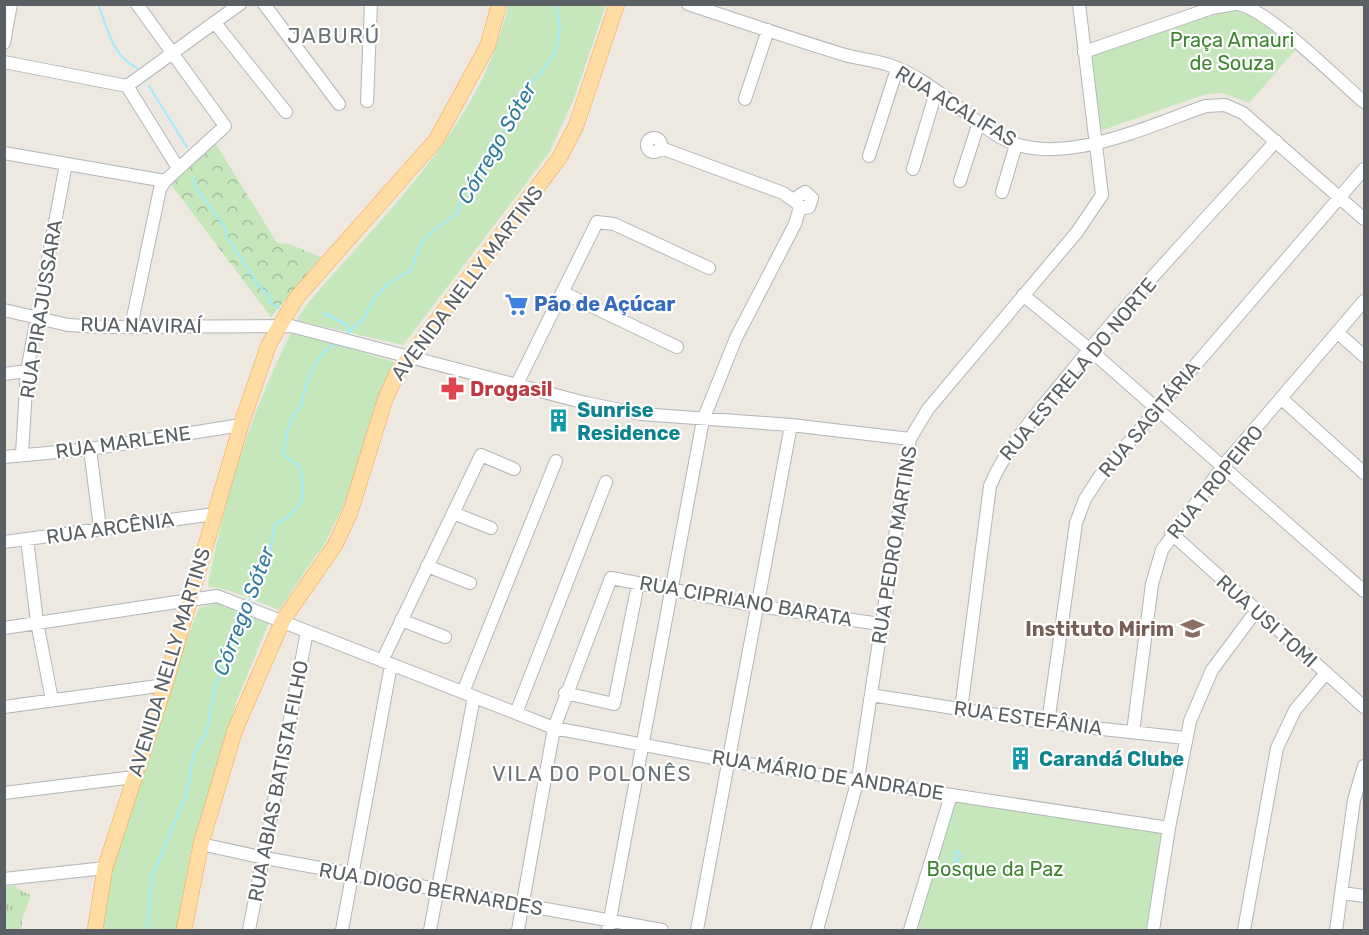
<svg xmlns="http://www.w3.org/2000/svg" width="1369" height="935" viewBox="0 0 1369 935" font-family="Rubik,sans-serif">
  <defs>
    <pattern id="grass-tufts" width="24" height="20" patternUnits="userSpaceOnUse" patternTransform="scale(1.5)"><rect width="24" height="20" fill="#c5e7bb"/><path d="M3 7l-1-3M5 7V3M7 7l1-3M15 17l-1-3M17 17v-4M19 17l1-3" fill="none" stroke="#a3be9b"/></pattern>
    <pattern id="forest-crowns" width="20" height="18" patternUnits="userSpaceOnUse" patternTransform="scale(1.5)"><rect width="20" height="18" fill="#c5e7bb"/><path d="M2 6a3 3 0 1 1 6 0M12 15a3 3 0 1 1 6 0" fill="none" stroke="#a3be9b"/></pattern>
  </defs>
  <rect width="100%" height="100%" fill="#ede8e0"/>
  <path fill="url(#grass-tufts)" d="M 15,885 L 17,889 L 31,895 L 22,919 L 22,930 L 5,930 L 5,887 Z"/>
  <path fill="url(#forest-crowns)" d="M 214,141 L 277,243 L 289,244 L 321,257 L 271,317 L 169,182 Z"/>
  <path fill="#c5e7bb" d="M 508,5 L 606,5 L 573,101 L 549,153 L 403,345 L 299,321 L 297,319 L 309,302 C 385,213 483,124 508,5 Z
    M 1236,8 L 1248,10 L 1297,48 L 1249,103 L 1223,93 L 1206,94 L 1097,132 L 1088,53 L 1211,12 Z
    M 292,331 L 394,362 L 342,509 L 326,541 L 279,610 L 231,591 L 208,586 C 225,495 250,414 292,331 Z
    M 215,603 L 231,604 L 270,620 L 237,700 L 191,850 L 177,930 L 99,930 L 108,869 L 169,685 L 199,608 Z
    M 950,799 L 1158,829 L 1163,840 L 1149,930 L 913,930 Z"/>
  <g fill="none" stroke-linecap="round" stroke-linejoin="round">
    <path stroke="#9febff" stroke-width="2" d="M 98,4 C 108,28 111,55 137,68
      M 149,86 L 187,147
      M 194,178 L 195,187 L 225,227 L 228,239 L 259,286 L 269,295 L 270,303 L 279,308
      M 324,313 L 347,325 L 349,332
      M 346,335 L 364,318 L 373,300 L 388,284 L 412,269 C 419,237 431,231 457,214 L 463,193 L 492,159 L 522,90 L 541,73 L 555,53 L 560,27 L 555,4
      M 248,604 C 253,589 260,579 266,566 C 272,552 271,541 274,529 C 275,524 279,522 283,520 C 307,505 304,493 300,467 L 285,456 L 283,450 C 286,441 287,431 290,423 C 293,416 300,409 302,402 C 307,377 315,356 337,342
      M 957,850 L 961,856 L 956,864 L 954,855 Z
      M 147,930 L 152,877 L 186,795 L 194,753 L 207,731 L 215,688 L 246,612"/>
    <defs>
      <path id="minor" d="M 264,4 L 339,104
        M 688,4 C 740,21 792,39 845,55 C 859,59 875,60 889,65 C 931,79 963,115 1000,137 C 1058,171 1149,125 1206,106 L 1225,105 L 1243,113 L 1364,219
        M 1238,4 C 1269,10 1337,79 1364,102
        M 215,23 L 286,112
        M 4,43 L 11,4
        M 1084,52 L 1212,8 L 1235,4
        M 4,62 L 127,86
        M 127,86 L 240,4
        M 127,86 L 178,168
        M 745,99 L 768,30
        M 367,101 L 371,4
        M647 145a7 7 0 1 1 14 0a7 7 0 1 1-14 0Z
        M 661,148 L 783,193 L 804,208 L 809,207 L 812,198 L 805,192 L 797,197 L 797,201
        M 4,153 L 165,181
        M 869,156 L 897,69
        M 913,169 L 936,92
        M 960,181 L 979,122
        M 1002,192 L 1016,145
        M 562,292 L 677,347
        M 1023,295 L 1089,349 L 1364,591
        M 4,310 L 68,325 L 103,327 L 291,326 L 586,403 L 641,414 L 791,425 L 910,439
        M 131,327 L 160,189 L 165,181 L 225,126 L 137,4
        M 1338,333 L 1364,356
        M 4,374 L 27,371
        M 517,384 L 597,222 L 614,224 L 709,268
        M 1282,399 L 1364,473
        M 90,449 L 100,528
        M 22,454 L 27,371 L 66,164
        M 4,457 L 90,449 L 241,425
        M 453,513 L 491,528
        M 1171,533 L 1364,707
        M 27,539 L 37,622 L 52,700
        M 4,542 L 215,514
        M 427,566 L 470,583
        M 401,620 L 445,637
        M 4,628 L 217,596 L 554,728 L 729,761 L 1169,828
        M 382,661 L 481,455 L 514,469
        M 463,692 L 556,461
        M 565,693 L 614,704 L 636,594
        M 871,695 L 1048,723 L 1185,738
        M 4,707 L 165,685
        M 961,710 L 990,486 C 1006,448 1034,417 1060,385 C 1128,301 1203,222 1276,141
        M 516,713 L 606,482
        M 1048,723 L 1076,523 L 1085,499 L 1100,476 L 1364,169
        M 1133,732 L 1152,584 L 1162,550 L 1223,466 L 1364,301
        M 4,793 L 134,777
        M 201,844 L 265,858 L 662,930
        M 4,879 L 105,868
        M 1342,893 L 1364,896
        M 249,930 L 307,632
        M 342,930 L 391,665
        M 430,930 L 474,697
        M 518,930 L 554,728 L 611,578 L 758,606 L 880,624
        M 608,930 L 703,420 L 736,338 L 795,224 L 800,207
        M 697,930 L 791,425
        M 817,930 L 858,779 L 910,439 L 928,409 L 1077,232 L 1102,195 L 1079,4
        M 910,930 L 951,795
        M 1153,930 L 1169,828 L 1190,721 L 1212,670 L 1256,611
        M 1244,930 L 1277,748 L 1295,710 L 1326,673
        M 1336,930 L 1354,800 L 1364,766"/>
      <path id="major" d="M 95,930 L 105,868 L 165,685 L 241,425 L 269,344 L 297,297 L 436,140 L 488,45 L 499,4
        M 184,930 L 201,844 L 235,730 L 283,620 L 335,545 L 350,513 L 385,400 L 396,375 L 560,157 L 576,126 L 617,4"/>
    </defs>
    <use href="#minor" stroke="#b2b6b9" stroke-width="14"/>
    <use href="#major" stroke="#f8a24e" stroke-width="16"/>
    <use href="#minor" stroke="#fff" stroke-width="12"/>
    <use href="#major" stroke="#ffdca4" stroke-width="15"/>
  </g>
  <defs>
    <symbol id="supermarket-bare" viewBox="-9 -9 18 18"><path d="M-6-5.5h2.5l.6 2H6L4.5 2H-2.5L-4.4-4H-6ZM-1.5 3.2a1.3 1.3 0 1 0 .1 0ZM3 3.2a1.3 1.3 0 1 0 .1 0Z" fill="#3f7fe0" stroke="#fff" stroke-width="2.5" paint-order="stroke"/></symbol>
    <symbol id="pharmacy-bare" viewBox="-9 -9 18 18"><path d="M-2-6h4v4h4v4h-4v4h-4v-4h-4v-4h4Z" fill="#e0444e" stroke="#fff" stroke-width="2.5" paint-order="stroke"/></symbol>
    <symbol id="building-bare" viewBox="-9 -9 18 18"><path d="M-4-6H4V6H1V3H-1V6H-4ZM-2.5-4.3h1.7v1.8h-1.7ZM.8-4.3h1.7v1.8H.8ZM-2.5-1h1.7V.8h-1.7ZM.8-1h1.7V.8H.8Z" fill="#0f9aa8" stroke="#fff" stroke-width="2.5" paint-order="stroke"/></symbol>
    <symbol id="school-bare" viewBox="-9 -9 18 18"><path d="M0-5L7-2L0 1L-7-2ZM-4 1L0 2.5L4 1V4Q0 6-4 4Z" fill="#8d6e63" stroke="#fff" stroke-width="2.5" paint-order="stroke"/></symbol>
  </defs>
  <g fill-rule="evenodd">
    <use href="#supermarket-bare" x="500" y="288" width="33" height="33"/>
    <use href="#pharmacy-bare" x="436" y="372" width="33" height="33"/>
    <use href="#building-bare" x="542" y="404" width="33" height="33"/>
    <use href="#school-bare" x="1176" y="612" width="33" height="33"/>
    <use href="#building-bare" x="1004" y="742" width="33" height="33"/>
  </g>
  <g text-anchor="middle" stroke-width="4.5" stroke-linejoin="round" paint-order="stroke">
    <g font-size="20" fill="#3f842f" stroke="#fff">
      <text x="1232" y="47">Praça Amauri<tspan x="1232" dy="23">de Souza</tspan></text>
      <text x="995" y="876">Bosque da Paz</text>
    </g>
    <g font-size="20" fill="#595f62" stroke="#fff">
      <text transform="translate(956 106) rotate(31)" y="7">RUA ACALIFAS</text>
      <text transform="translate(467 283) rotate(-53)" y="7">AVENIDA NELLY MARTINS</text>
      <text transform="translate(41 309) rotate(-81)" y="7">RUA PIRAJUSSARA</text>
      <text transform="translate(141 325) rotate(1)" y="7">RUA NAVIRAÍ</text>
      <text transform="translate(1078 369) rotate(-50)" y="7">RUA ESTRELA DO NORTE</text>
      <text transform="translate(1149 419) rotate(-50)" y="7">RUA SAGITÁRIA</text>
      <text transform="translate(123 442) rotate(-8)" y="7">RUA MARLENE</text>
      <text transform="translate(1215 482) rotate(-51)" y="7">RUA TROPEIRO</text>
      <text transform="translate(110 528) rotate(-8)" y="7">RUA ARCÊNIA</text>
      <text transform="translate(894 545) rotate(-81)" y="7">RUA PEDRO MARTINS</text>
      <text transform="translate(746 601) rotate(10)" y="7">RUA CIPRIANO BARATA</text>
      <text transform="translate(1267 621) rotate(42)" y="7">RUA USI TOMI</text>
      <text transform="translate(169 662) rotate(-73)" y="7">AVENIDA NELLY MARTINS</text>
      <text transform="translate(1028 718) rotate(8)" y="7">RUA ESTEFÂNIA</text>
      <text transform="translate(828 775) rotate(9)" y="7">RUA MÁRIO DE ANDRADE</text>
      <text transform="translate(278 781) rotate(-79)" y="7">RUA ABIAS BATISTA FILHO</text>
      <text transform="translate(431 889) rotate(10)" y="7">RUA DIOGO BERNARDES</text>
    </g>
    <g font-size="20" font-weight="bold" fill="#366cbe" stroke="#fff" text-anchor="start">
      <text x="534" y="311">Pão de Açúcar</text>
    </g>
    <g font-size="20" font-weight="bold" fill="#be3a42" stroke="#fff" text-anchor="start">
      <text x="470" y="396">Drogasil</text>
    </g>
    <g font-size="20" font-weight="bold" fill="#0d838f" stroke="#fff" text-anchor="start">
      <text x="577" y="417">Sunrise<tspan x="577" dy="23">Residence</tspan></text>
      <text x="1039" y="766">Carandá Clube</text>
    </g>
    <g font-size="20" font-weight="bold" fill="#785e54" stroke="#fff" text-anchor="end">
      <text x="1174" y="636">Instituto Mirim</text>
    </g>
    <g font-size="21" letter-spacing="1.5" fill="#6a7275" stroke="#fff">
      <text x="334" y="43">JABURÚ</text>
      <text x="592" y="781">VILA DO POLONÊS</text>
    </g>
    <g font-size="21" font-style="italic" fill="#307c9a" stroke="#fff">
      <text transform="translate(497 143) rotate(-60)" y="7">Córrego Sóter</text>
      <text transform="translate(244 611) rotate(-69)" y="7">Córrego Sóter</text>
    </g>
  </g>
  <rect width="1369" height="935" fill="none" stroke="#595f62" stroke-width="12"/>
</svg>
